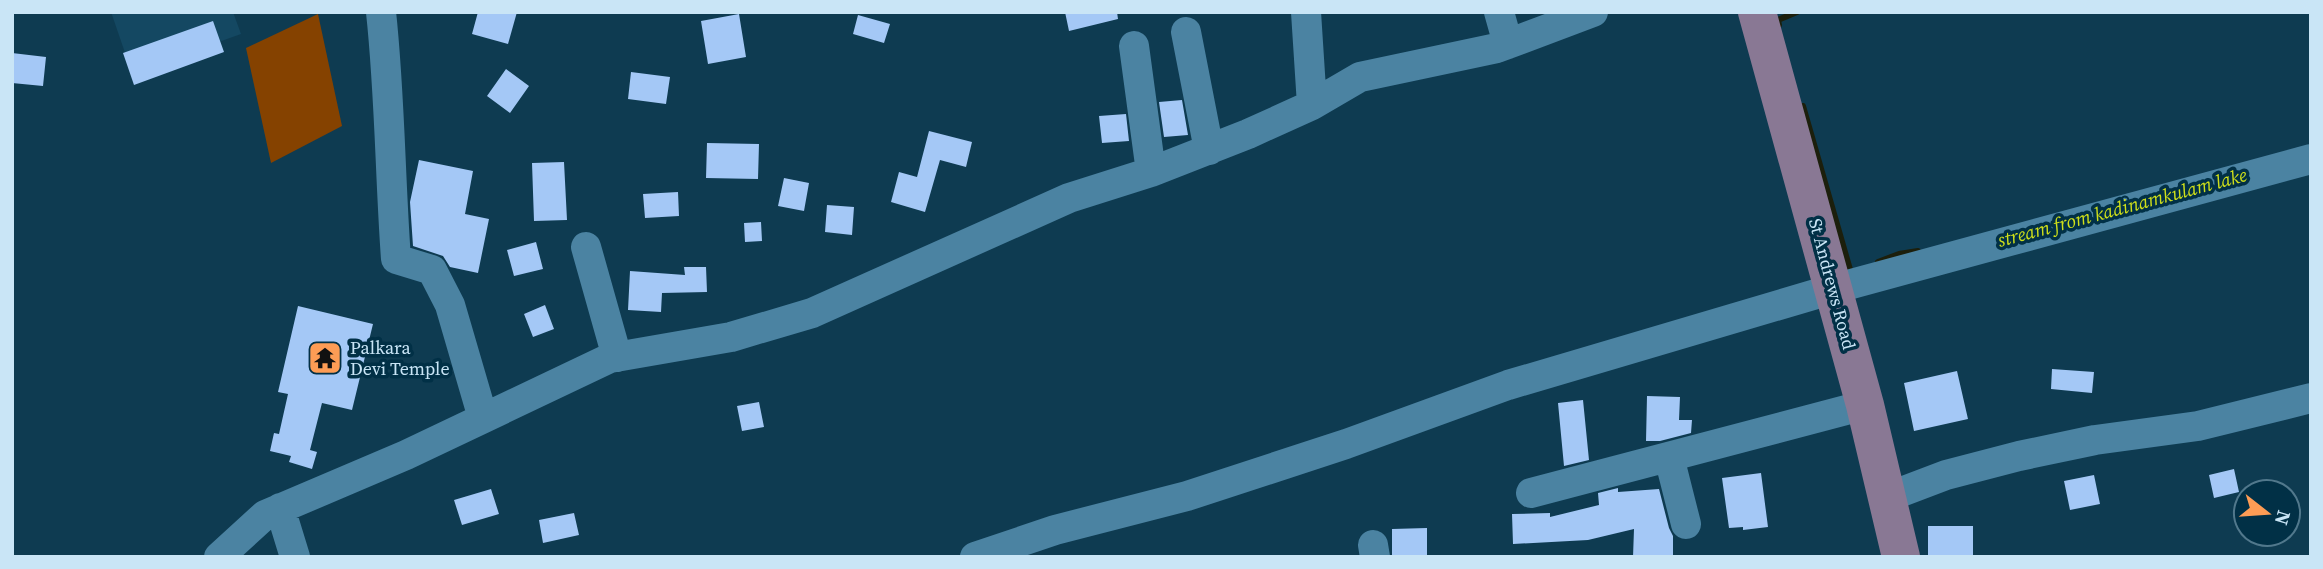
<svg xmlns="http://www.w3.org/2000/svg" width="2323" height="569" viewBox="0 0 2323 569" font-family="'Source Serif 4',serif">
  <rect width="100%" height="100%" fill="#0e3b51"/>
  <path fill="#144862" d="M 111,12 L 233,12 L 241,34 L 132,73 Z"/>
  <path fill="#854200" d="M 318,14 L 342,126 L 271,163 L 246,48 Z"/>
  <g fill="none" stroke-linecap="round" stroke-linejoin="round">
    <path stroke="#1c1f0c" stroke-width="6" d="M 1779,25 L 1778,20 L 1797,12
      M 1803,106 L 1851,273 L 1855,271
      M 1878,262 L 1899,254 L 1918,251"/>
  </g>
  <path fill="#a4c8f6" d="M 478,12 L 517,12 L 508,44 L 472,34 Z
    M 1065,12 L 1117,12 L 1118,19 L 1069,31 Z
    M 739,14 L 746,57 L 708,64 L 701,21 Z
    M 858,15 L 890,24 L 884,43 L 853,34 Z
    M 213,21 L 224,52 L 134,85 L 123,53 Z
    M 12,53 L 46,57 L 43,86 L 12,83 Z
    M 506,69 L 529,86 L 510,113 L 487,96 Z
    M 631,72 L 670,77 L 666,104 L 628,99 Z
    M 1182,100 L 1188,135 L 1164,137 L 1159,102 Z
    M 1126,114 L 1129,141 L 1102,143 L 1099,116 Z
    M 929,131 L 972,142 L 966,167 L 940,160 L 925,212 L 891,202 L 899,172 L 917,177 Z
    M 707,143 L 759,144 L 758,179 L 706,178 Z
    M 419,160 L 473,171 L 465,214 L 489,219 L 478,273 L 450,267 L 443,256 L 413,246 L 410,202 Z
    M 564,162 L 567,220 L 534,221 L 532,163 Z
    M 784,178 L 809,183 L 804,211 L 778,206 Z
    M 678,192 L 679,216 L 645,218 L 643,194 Z
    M 827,205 L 854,207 L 852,235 L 825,232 Z
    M 761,222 L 762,241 L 745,242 L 744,223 Z
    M 536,242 L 543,269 L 514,276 L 507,250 Z
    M 684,267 L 706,267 L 707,292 L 662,293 L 661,312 L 628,310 L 630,271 L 685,275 Z
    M 545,305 L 554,329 L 533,337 L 524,314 Z
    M 298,306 L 373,324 L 352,410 L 322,403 L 310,450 L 317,452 L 312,469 L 289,462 L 291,456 L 270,451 L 274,433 L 279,434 L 288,394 L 278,392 Z
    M 2052,369 L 2094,372 L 2092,393 L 2051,389 Z
    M 1957,371 L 1968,419 L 1914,431 L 1904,383 Z
    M 1647,396 L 1680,397 L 1679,420 L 1692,420 L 1691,433 L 1660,441 L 1646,441 Z
    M 1583,400 L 1589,460 L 1564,466 L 1558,403 Z
    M 759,402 L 764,427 L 742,431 L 737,406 Z
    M 2234,469 L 2239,492 L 2214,498 L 2209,475 Z
    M 1761,473 L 1768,527 L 1743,530 L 1743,527 L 1729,528 L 1722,478 Z
    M 2094,475 L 2100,504 L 2070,510 L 2064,481 Z
    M 1618,488 L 1618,492 L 1659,489 L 1669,528 L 1673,536 L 1673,557 L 1633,557 L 1634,529 L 1588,540 L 1513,544 L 1512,514 L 1550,513 L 1550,517 L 1599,505 L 1598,493 Z
    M 491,489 L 499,514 L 462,525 L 454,500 Z
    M 574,513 L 579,535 L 543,543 L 539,520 Z
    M 1928,526 L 1973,526 L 1973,557 L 1928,557 Z
    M 1427,528 L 1427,556 L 1392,557 L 1392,529 Z"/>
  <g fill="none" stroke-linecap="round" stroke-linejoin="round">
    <path stroke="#4b83a2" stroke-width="30" d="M 381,12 C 390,94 390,177 396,259 L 432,270 L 450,305 L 483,418
      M 1306,12 L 1312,105
      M 1499,12 L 1508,44
      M 1186,32 L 1209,150
      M 1134,46 L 1151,172
      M 586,247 L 617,357
      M 1669,457 L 1686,524
      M 1531,493 L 1865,405
      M 1888,497 L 1946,475 L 2019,456 L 2095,440 L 2198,426 L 2311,398
      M 280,508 L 295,557
      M 1373,545 L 1375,557
      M 219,557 L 265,515 L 406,455 L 610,358 L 731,337 L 812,313 L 1069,198 L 1151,172 L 1248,134 L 1312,105 L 1360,77 L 1497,48 L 1593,12
      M 975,557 L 1055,530 L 1187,496 L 1346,444 L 1508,385 L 1833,289 L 2311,159"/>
    <path stroke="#897894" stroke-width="38" d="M 1757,12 L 1865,405 L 1901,557"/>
  </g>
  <defs>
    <symbol id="temple-square" viewBox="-11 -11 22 22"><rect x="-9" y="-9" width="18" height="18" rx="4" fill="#fd9c55" stroke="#013046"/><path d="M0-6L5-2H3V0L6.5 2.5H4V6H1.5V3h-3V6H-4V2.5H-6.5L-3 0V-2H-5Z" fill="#111"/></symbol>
  </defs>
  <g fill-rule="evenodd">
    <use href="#temple-square" x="306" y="339" width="38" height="38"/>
  </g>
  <g text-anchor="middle" stroke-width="7" stroke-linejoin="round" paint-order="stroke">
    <g font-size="18" fill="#c9e5f6" stroke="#013046">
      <text transform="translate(1832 284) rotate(75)" y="6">St Andrews Road</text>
    </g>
    <g font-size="18" fill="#c9e5f6" stroke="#013046" text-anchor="start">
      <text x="350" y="354">Palkara<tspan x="350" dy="21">Devi Temple</tspan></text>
    </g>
    <g font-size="19" font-style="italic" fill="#d0e01a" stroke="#013046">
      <text transform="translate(2122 207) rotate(-15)" y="7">stream from kadinamkulam lake</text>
    </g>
  </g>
  <rect width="2323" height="569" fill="none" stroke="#c9e5f6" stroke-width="28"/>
  <g transform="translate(2267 513) rotate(107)"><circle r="33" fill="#013046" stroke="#51788c" stroke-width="2"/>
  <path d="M0-5L12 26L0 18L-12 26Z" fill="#fd9c55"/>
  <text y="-10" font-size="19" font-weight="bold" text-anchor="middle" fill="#c9e5f6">N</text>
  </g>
</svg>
